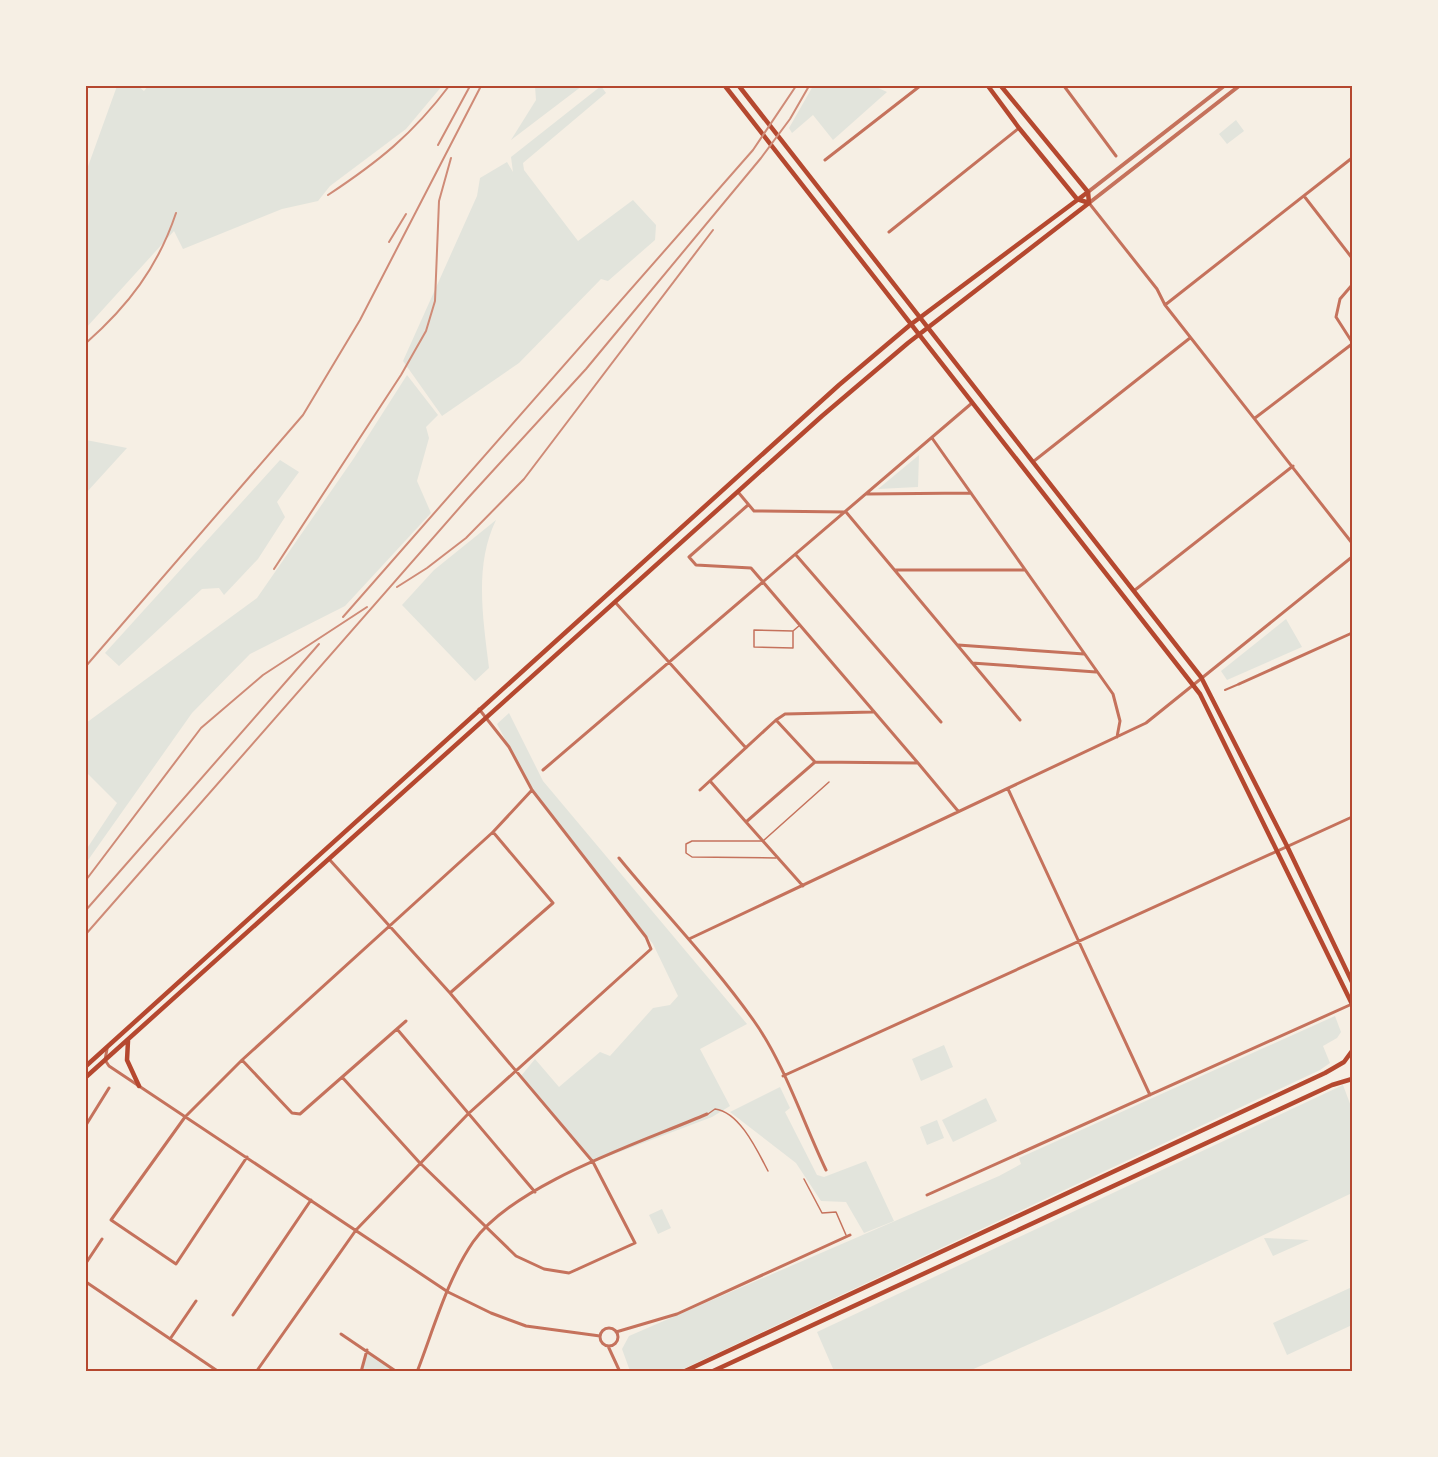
<svg xmlns="http://www.w3.org/2000/svg" width="1438" height="1457" viewBox="0 0 1438 1457" font-family="Roboto,sans-serif">
  <rect width="100%" height="100%" fill="#f6efe4"/>
  <path fill="#e2e4dc" d="M 117,86 L 138,86 L 144,91 L 148,86 L 442,86 L 406,129 L 330,186 L 318,201 L 282,209 L 183,249 L 174,231 L 86,328 L 86,172 Z
    M 535,86 L 582,86 L 511,140 L 536,100 Z
    M 601,86 L 606,93 L 523,163 L 524,170 L 578,241 L 633,200 L 656,225 L 655,240 L 608,281 L 601,279 L 519,363 L 442,416 L 403,361 L 477,196 L 480,178 L 507,162 L 513,172 L 511,157 Z
    M 813,86 L 874,86 L 887,92 L 833,140 L 813,115 L 792,133 L 789,128 Z
    M 1236,120 L 1244,131 L 1227,144 L 1219,134 Z
    M 407,375 L 438,415 L 426,427 L 429,438 L 417,481 L 431,513 L 345,606 L 250,654 L 192,713 L 86,863 L 86,850 L 117,803 L 86,772 L 86,723 L 257,598 L 354,458 Z
    M 86,440 L 127,448 L 86,493 Z
    M 919,455 L 918,487 L 878,489 Z
    M 280,460 L 299,472 L 277,502 L 285,517 L 258,559 L 224,595 L 219,588 L 202,589 L 119,666 L 105,653 Z
    M 496,520 C 474,565 483,619 489,668 L 475,681 L 402,605 L 434,570 Z
    M 1286,619 L 1302,647 L 1227,680 L 1221,671 Z
    M 509,713 L 543,781 L 747,1024 L 700,1049 L 730,1106 L 712,1117 L 593,1162 L 521,1076 L 535,1059 L 559,1087 L 600,1052 L 610,1056 L 653,1008 L 670,1005 L 678,996 L 653,944 L 532,790 L 497,724 Z
    M 1335,1016 L 1341,1032 L 1337,1038 L 1323,1046 L 1330,1063 L 1320,1070 L 679,1371 L 630,1371 L 622,1349 L 629,1336 L 999,1176 L 1021,1164 L 1019,1158 Z
    M 944,1045 L 953,1067 L 921,1081 L 912,1059 Z
    M 1343,1085 L 1352,1109 L 1352,1193 L 1104,1311 L 969,1371 L 834,1371 L 817,1332 Z
    M 780,1087 L 790,1108 L 785,1112 L 817,1175 L 824,1177 L 866,1161 L 894,1221 L 864,1233 L 846,1202 L 821,1201 L 796,1163 L 730,1112 Z
    M 986,1098 L 997,1121 L 953,1142 L 942,1120 Z
    M 937,1120 L 944,1138 L 927,1145 L 920,1127 Z
    M 662,1209 L 671,1228 L 658,1234 L 649,1215 Z
    M 1264,1238 L 1309,1240 L 1273,1256 Z
    M 1352,1287 L 1352,1325 L 1287,1355 L 1273,1323 Z
    M 367,1351 L 397,1372 L 361,1372 Z"/>
  <g fill="none" stroke-linecap="round" stroke-linejoin="round">
    <path stroke="#c5725c" stroke-width="1.5" d="M 793,631 L 793,648 L 754,647 L 754,630 L 793,631 L 800,625
      M 776,858 L 692,857 L 686,853 L 686,844 L 692,841 L 763,841 L 829,782
      M 708,1114 L 715,1109 C 740,1112 758,1152 768,1171
      M 804,1179 L 822,1213 L 836,1212 L 846,1235"/>
    <path stroke="#c5725c" stroke-width="2" d="M 1225,690 L 1239,684"/>
    <path stroke="#c5725c" stroke-width="3" d="M 1064,86 L 1116,156
      M 825,160 L 920,86
      M 1304,196 L 1352,258
      M 1089,203 L 1157,289 L 1165,305 L 1352,543
      M 889,232 L 1019,128
      M 1352,285 L 1340,299 L 1336,317 L 1352,342
      M 1165,305 L 1352,158
      M 1255,418 L 1352,344
      M 932,438 L 1113,694 L 1120,721 L 1117,737
      M 1034,461 L 1190,338
      M 738,492 L 754,511 L 846,512 L 1020,720
      M 866,494 L 971,493
      M 748,505 L 689,557 L 696,565 L 751,568 L 918,763
      M 796,555 L 941,722
      M 895,570 L 1025,570
      M 1135,590 L 1293,466
      M 615,602 L 746,748
      M 958,645 L 1084,654
      M 972,663 L 1096,672
      M 1239,684 L 1352,633
      M 776,720 L 785,714 L 873,712
      M 815,762 L 918,763 L 958,811
      M 543,770 L 972,403
      M 1008,789 L 1150,1095
      M 700,790 L 776,720 L 815,762 L 746,822 L 710,781
      M 746,822 L 803,886
      M 619,858 C 664,913 713,963 754,1021 C 784,1063 803,1122 826,1170
      M 329,859 L 450,993 L 593,1162 L 635,1243 L 569,1273 L 544,1269 L 516,1256 L 419,1162 L 342,1077
      M 689,939 L 1146,723 L 1352,557
      M 450,993 L 553,903 L 493,832
      M 397,1029 L 535,1192
      M 107,1049 L 105,1060 L 109,1066 L 448,1292 L 491,1313 L 526,1326 L 600,1336
      M 242,1060 L 292,1113 L 300,1114 L 406,1021
      M 783,1076 L 1352,817
      M 86,1125 L 109,1088
      M 247,1157 L 176,1264 L 111,1220 L 185,1117 L 242,1060 L 493,832 L 532,790
      M 927,1195 L 1352,1004
      M 86,1263 L 102,1239
      M 86,1282 L 219,1372
      M 233,1315 L 311,1200
      M600 1337a9 9 0 1 1 18 0a9 9 0 1 1-18 0Z
      M 616,1332 L 677,1314 L 850,1235
      M 341,1334 L 397,1372
      M 170,1339 L 196,1301
      M 608,1346 L 620,1372
      M 256,1372 L 356,1230 L 468,1114 L 651,949 L 646,937 L 532,790 L 509,747 L 479,709
      M 361,1372 L 367,1350
      M 417,1372 C 434,1328 447,1280 473,1242 C 515,1183 640,1143 707,1114"/>
    <path stroke="#c5725c" stroke-width="4" d="M 1088,192 L 1224,86
      M 1089,203 L 1239,86"/>
    <path stroke="#b5482f" stroke-width="4.5" d="M 725,86 L 1200,694 L 1352,1004
      M 739,86 L 1201,677 L 1287,846 L 1352,982
      M 988,86 L 1019,128 L 1077,199 L 1089,203
      M 1001,86 L 1088,192 L 1089,203
      M 128,1041 L 127,1060 L 139,1086
      M 86,1066 L 839,385 L 910,325 L 1088,192
      M 86,1077 L 822,416 L 908,343 L 1089,203"/>
    <path stroke="#b5482f" stroke-width="4.5" d="M 683,1372 L 1325,1073 L 1344,1062 L 1352,1051
      M 711,1372 L 1332,1085 L 1352,1079"/>
    <path stroke="#cf8b77" stroke-width="2" d="M 438,145 L 470,86
      M 328,195 C 378,162 413,134 449,86
      M 389,242 L 406,214
      M 86,343 C 128,306 158,267 176,213
      M 274,569 L 401,375 L 426,331 L 435,301 L 439,201 L 451,158
      M 397,587 L 427,568 L 466,538 L 524,479 L 713,230
      M 343,617 L 753,150 L 796,86
      M 86,666 L 303,415 L 360,320 L 481,86
      M 86,880 L 201,728 L 263,675 L 367,607
      M 86,910 L 319,644
      M 86,934 L 468,498 L 586,369 L 761,158 L 790,119 L 809,86"/>
  </g>
  <rect width="1438" height="1457" fill="none" stroke="#f6efe4" stroke-width="174"/>
  <rect x="87" y="87" width="1264" height="1283" fill="none" stroke="#b5482f" stroke-width="2"/>
</svg>
